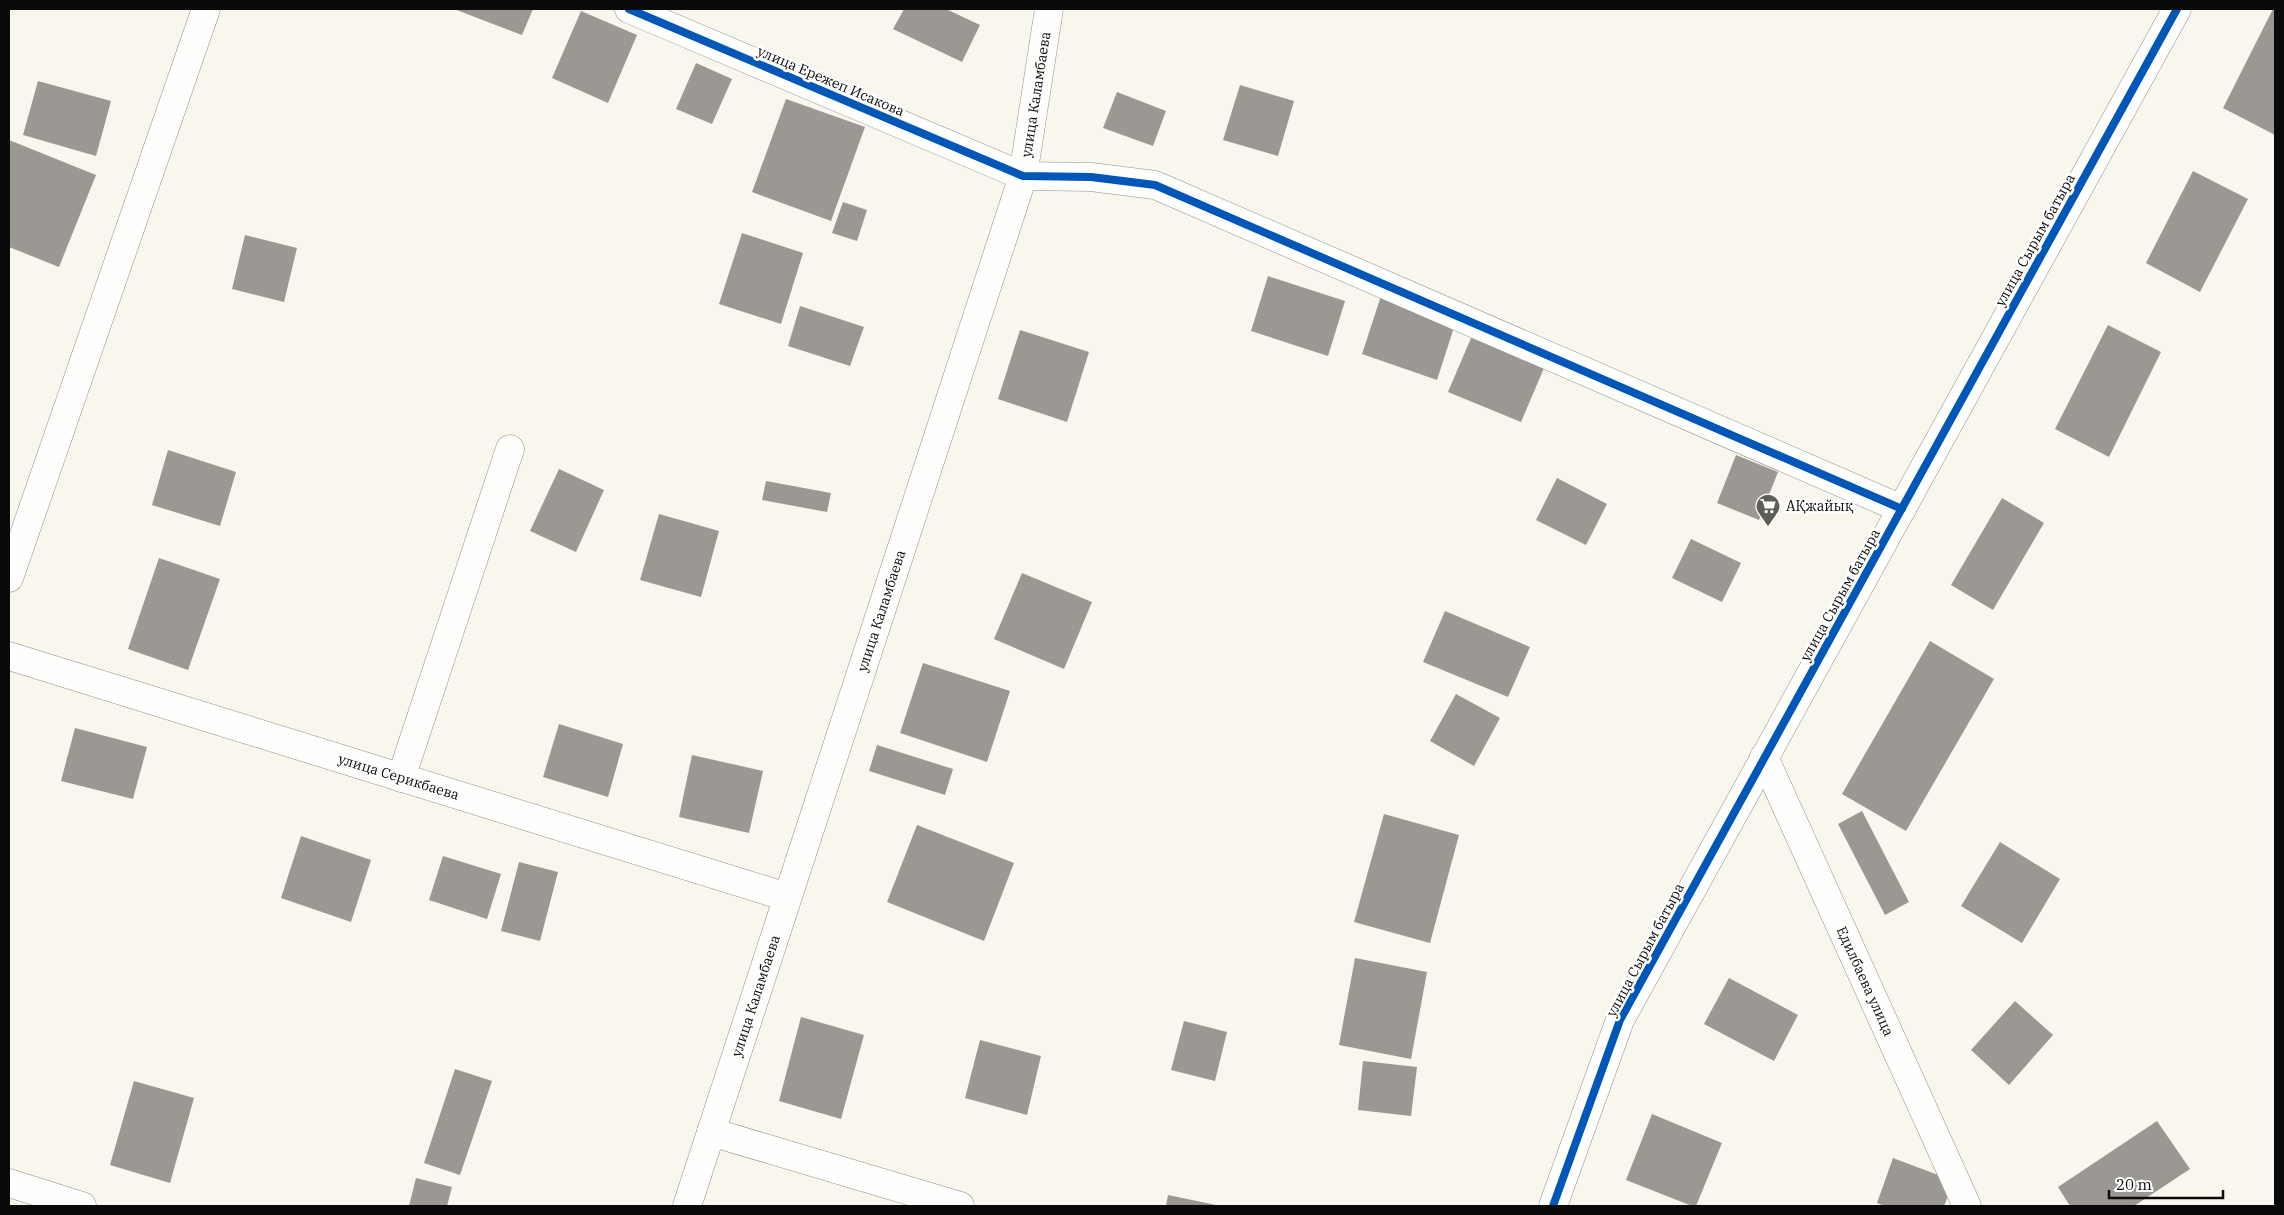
<svg xmlns="http://www.w3.org/2000/svg" width="2284" height="1215" viewBox="0 0 2284 1215" font-family="'IBM Plex Serif',serif">
  <rect width="100%" height="100%" fill="#f9f6ed"/>
  <path fill="#9b9894" d="M 454,9 L 533,9 L 522,35 Z
    M 904,9 L 946,9 L 980,25 L 962,62 L 893,29 Z
    M 2273,9 L 2275,9 L 2275,135 L 2223,108 Z
    M 581,11 L 637,35 L 608,103 L 552,78 Z
    M 696,63 L 732,79 L 712,124 L 676,109 Z
    M 38,81 L 111,101 L 96,156 L 23,135 Z
    M 1240,85 L 1294,101 L 1278,156 L 1223,140 Z
    M 1117,92 L 1166,111 L 1153,146 L 1103,128 Z
    M 786,99 L 865,127 L 831,221 L 752,192 Z
    M 9,140 L 96,175 L 59,267 L 9,247 Z
    M 2193,171 L 2248,199 L 2200,292 L 2146,263 Z
    M 843,202 L 867,210 L 857,241 L 832,233 Z
    M 742,233 L 803,253 L 781,324 L 719,304 Z
    M 245,235 L 297,248 L 284,302 L 232,289 Z
    M 1268,276 L 1345,301 L 1328,356 L 1251,331 Z
    M 1382,293 L 1457,318 L 1437,380 L 1362,354 Z
    M 800,306 L 864,327 L 850,366 L 788,346 Z
    M 2108,325 L 2161,352 L 2109,457 L 2055,429 Z
    M 1020,330 L 1089,352 L 1067,422 L 998,399 Z
    M 1471,338 L 1544,368 L 1521,422 L 1448,392 Z
    M 168,450 L 236,472 L 220,526 L 152,505 Z
    M 1736,455 L 1778,472 L 1759,520 L 1717,503 Z
    M 559,469 L 604,490 L 576,552 L 530,531 Z
    M 1557,478 L 1607,504 L 1586,545 L 1536,520 Z
    M 766,481 L 831,493 L 827,512 L 762,500 Z
    M 2002,498 L 2044,523 L 1993,610 L 1951,585 Z
    M 659,514 L 719,531 L 701,597 L 640,580 Z
    M 1691,539 L 1741,563 L 1722,602 L 1672,578 Z
    M 159,558 L 220,579 L 188,670 L 128,649 Z
    M 1022,573 L 1092,602 L 1064,669 L 994,639 Z
    M 1445,611 L 1530,647 L 1508,697 L 1423,662 Z
    M 1930,641 L 1994,679 L 1906,831 L 1842,794 Z
    M 923,663 L 1010,691 L 987,762 L 900,733 Z
    M 1456,694 L 1500,718 L 1474,766 L 1430,741 Z
    M 559,724 L 623,744 L 608,797 L 543,777 Z
    M 75,728 L 147,747 L 133,799 L 61,781 Z
    M 877,745 L 953,769 L 945,795 L 869,771 Z
    M 692,755 L 763,771 L 749,833 L 679,817 Z
    M 1862,811 L 1909,902 L 1885,915 L 1838,824 Z
    M 1384,814 L 1459,835 L 1430,943 L 1354,922 Z
    M 917,825 L 1014,863 L 984,941 L 887,902 Z
    M 301,836 L 371,860 L 351,922 L 281,898 Z
    M 2000,842 L 2060,879 L 2022,943 L 1961,906 Z
    M 443,856 L 501,874 L 487,919 L 429,900 Z
    M 519,862 L 558,872 L 540,941 L 501,931 Z
    M 1355,958 L 1427,972 L 1411,1059 L 1339,1045 Z
    M 1729,978 L 1798,1015 L 1774,1061 L 1704,1024 Z
    M 2015,1001 L 2053,1035 L 2009,1085 L 1971,1050 Z
    M 801,1017 L 864,1035 L 841,1119 L 779,1101 Z
    M 1184,1021 L 1227,1032 L 1215,1081 L 1171,1070 Z
    M 980,1040 L 1041,1056 L 1027,1115 L 965,1098 Z
    M 1363,1061 L 1417,1067 L 1411,1116 L 1358,1110 Z
    M 455,1069 L 492,1081 L 460,1175 L 424,1163 Z
    M 134,1081 L 194,1098 L 170,1183 L 110,1165 Z
    M 1652,1114 L 1722,1143 L 1696,1206 L 1692,1206 L 1626,1180 Z
    M 2157,1121 L 2190,1169 L 2134,1206 L 2070,1206 L 2058,1187 Z
    M 1893,1158 L 1954,1181 L 1944,1206 L 1885,1206 L 1877,1203 Z
    M 416,1178 L 452,1187 L 447,1206 L 409,1206 Z
    M 1168,1195 L 1216,1205 L 1216,1206 L 1166,1206 Z"/>
  <g fill="none" stroke-linecap="round" stroke-linejoin="round">
    <defs>
      <g id="minor">
        <path d="M 629,9 L 1023,176 L 1091,177 L 1155,185 L 1902,509"/>
        <path d="M 9,578 L 206,9"/>
        <path id="s1" d="M 9,656 L 787,897"/>
        <path id="s2" d="M 1764,757 L 1967,1206"/>
        <path d="M 401,778 L 510,449"/>
        <path d="M 711,1132 L 960,1206"/>
        <path d="M 9,1183 L 82,1206"/>
        <path id="s3" d="M 687,1206 L 1023,176 L 1049,9"/>
        <path d="M 1553,1206 L 1620,1020 L 2177,9"/>
      </g>
    </defs>
    <use href="#minor" stroke="#92908c" stroke-width="29"/>
    <use href="#minor" stroke="#fefefc" stroke-width="28"/>
    <defs>
      <path id="cycleway" d="M 629,9 L 1023,176 L 1091,177 L 1155,185 L 1902,509
        M 1553,1206 L 1620,1020 L 2177,9"/>
    </defs>
    <use href="#cycleway" stroke="#fff" stroke-width="11"/>
    <use href="#cycleway" stroke="#0057b8" stroke-width="8"/>
  </g>
  <defs>
    <symbol id="supermarket-pin" viewBox="-11 -11 22 30"><path d="M0 17L-7.5 6A9.5 9.5 0 1 1 7.5 6Z" fill="#5e5d59" stroke="#fff"/><path d="M-6-5.5h2.5l.6 2H6L4.5 2H-2.5L-4.4-4H-6ZM-1.5 3.2a1.3 1.3 0 1 0 .1 0ZM3 3.2a1.3 1.3 0 1 0 .1 0Z" fill="#fff"/></symbol>
  </defs>
  <g fill-rule="evenodd">
    <use href="#supermarket-pin" x="1754" y="492" width="28" height="38"/>
  </g>
  <g text-anchor="middle" stroke-width="5" stroke-linejoin="round" paint-order="stroke">
    <g font-size="14" fill="#0a0a0a" stroke="#fff">
      <text transform="translate(831 81) rotate(23)" y="5">улица Ережеп Исакова</text>
      <text dy="5" stroke="none"><textPath href="#s3" startOffset="1166">улица Каламбаева</textPath></text>
      <text transform="translate(2035 240) rotate(-61)" y="5">улица Сырым батыра</text>
      <text transform="translate(1840 595) rotate(-61)" y="5">улица Сырым батыра</text>
      <text dy="5" stroke="none"><textPath href="#s3" startOffset="626">улица Каламбаева</textPath></text>
      <text dy="5" stroke="none"><textPath href="#s1" startOffset="408">улица Серикбаева</textPath></text>
      <text transform="translate(1645 950) rotate(-62)" y="5">улица Сырым батыра</text>
      <text dy="5" stroke="none"><textPath href="#s2" startOffset="246">Едилбаева улица</textPath></text>
      <text dy="5" stroke="none"><textPath href="#s3" startOffset="221">улица Каламбаева</textPath></text>
    </g>
    <g font-size="14" fill="#0a0a0a" stroke="#fff" text-anchor="start">
      <text x="1786" y="511">АҚжайық</text>
    </g>
  </g>
  <rect width="2284" height="1215" fill="none" stroke="#0a0a0a" stroke-width="20"/>
  <path d="M2109 1190v8h114v-8" fill="none" stroke="#0a0a0a" stroke-width="2.5"/>
  <text x="2116" y="1190" font-size="15" fill="#0a0a0a" stroke="#ffffff" stroke-width="4" paint-order="stroke">20 m</text>
</svg>
